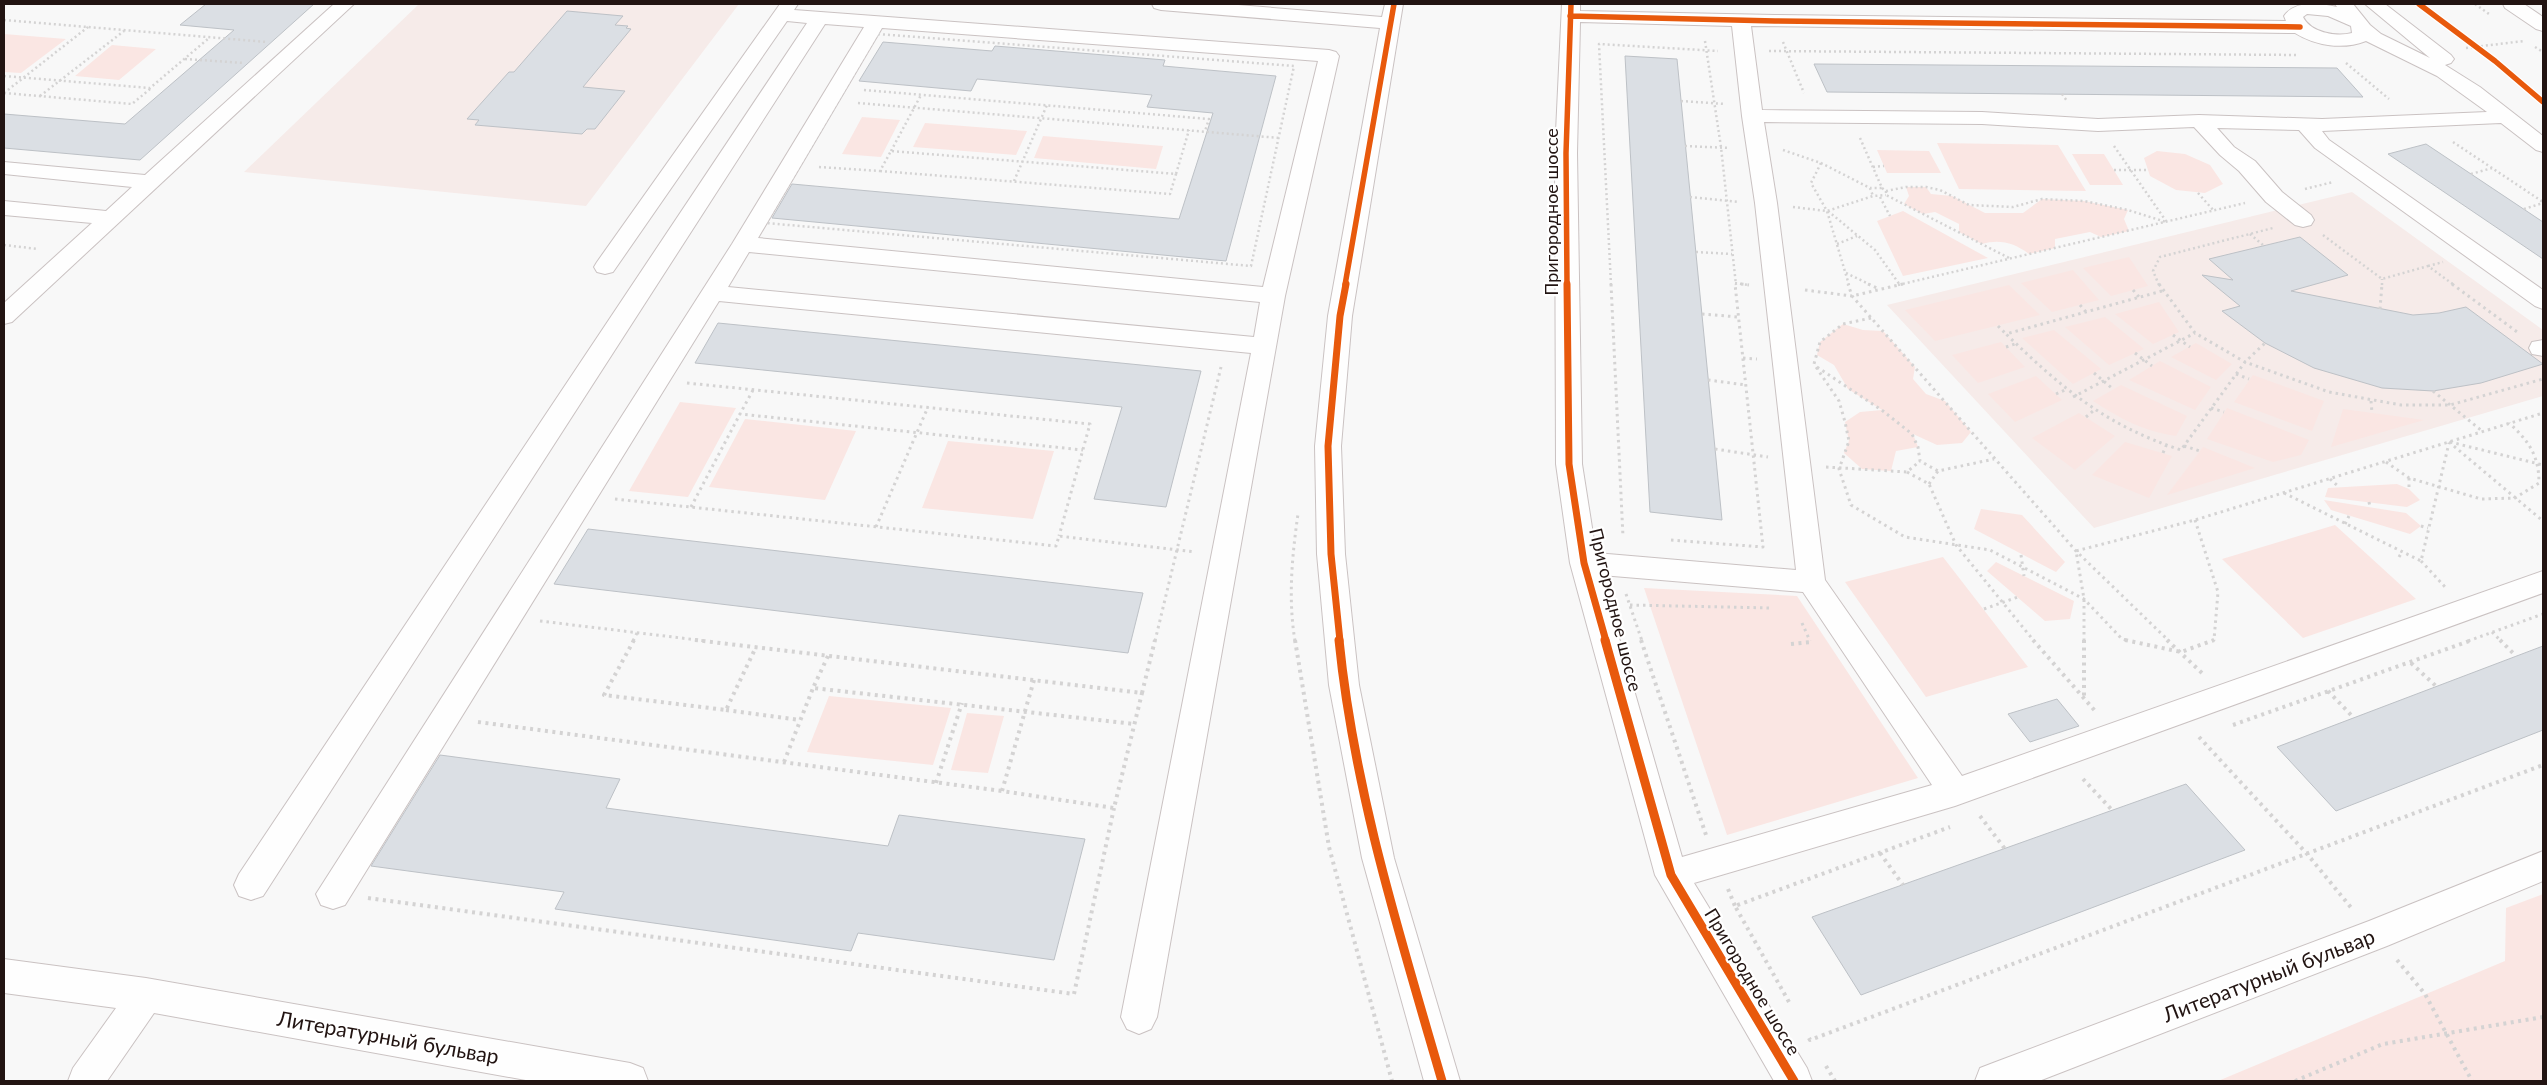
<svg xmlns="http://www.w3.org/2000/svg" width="2547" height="1085" viewBox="0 0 2547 1085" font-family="Lato,sans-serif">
  <rect width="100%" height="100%" fill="#f8f8f8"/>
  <path fill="#f6ebe9" d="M 419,4 L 739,4 L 586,206 L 244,172 Z
    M 2352,192 L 2543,330 L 2543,396 L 2094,528 L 1887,305 Z"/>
  <path fill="#fae6e3" d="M 4,34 L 66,39 L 21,73 L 4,72 Z
    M 112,45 L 156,49 L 119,80 L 75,76 Z
    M 862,117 L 900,120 L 881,157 L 842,154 Z
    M 925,123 L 1027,131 L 1016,155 L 913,147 Z
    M 1043,136 L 1163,146 L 1156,169 L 1034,158 Z
    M 1937,143 L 2058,145 L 2086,191 L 1959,189 Z
    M 1877,150 L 1929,151 L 1941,173 L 1887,173 Z
    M 2157,151 L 2185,154 L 2210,165 L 2223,184 L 2205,193 L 2176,190 L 2150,176 L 2144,158 Z
    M 2072,154 L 2104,154 L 2123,185 L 2090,185 Z
    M 1906,187 L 1926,187 L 1931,194 L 1952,196 L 1985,213 L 2023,213 L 2042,199 L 2084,201 L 2128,210 L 2124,219 L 2129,231 L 2101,237 L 2090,232 L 2055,239 L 2055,248 L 2029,254 C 2014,243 2000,239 1982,244 L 1959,232 L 1959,224 L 1935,212 L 1923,214 L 1904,204 L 1909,196 Z
    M 1903,211 L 1988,258 L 1903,276 L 1877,221 Z
    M 2129,257 L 2148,286 L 2111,296 L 2083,268 Z
    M 2073,270 L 2099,300 L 2052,312 L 2021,283 Z
    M 2009,285 L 2040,315 L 1935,341 L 1905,310 Z
    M 2159,302 L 2179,332 L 2153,344 L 2115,314 Z
    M 2105,317 L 2144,349 L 2109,365 L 2065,327 Z
    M 1843,324 L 1863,330 L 1883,331 L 1915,367 L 1913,379 L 1926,394 L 1945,401 L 1971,432 L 1962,443 L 1937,445 L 1913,434 L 1918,447 L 1896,451 L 1891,471 L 1862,469 L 1844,453 L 1849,441 L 1845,422 L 1860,412 L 1882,410 L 1848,389 L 1834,365 L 1817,355 L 1820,342 Z
    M 2054,330 L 2101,369 L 2073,384 L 2022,338 Z
    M 2001,342 L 2025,367 L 1978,383 L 1952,355 Z
    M 2196,343 L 2232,364 L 2216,380 L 2171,357 Z
    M 2160,361 L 2211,387 L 2195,410 L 2129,380 Z
    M 2253,375 L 2324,401 L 2312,431 L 2234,402 Z
    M 2036,376 L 2062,400 L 2015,422 L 1988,394 Z
    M 2121,385 L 2187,416 L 2176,436 C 2143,431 2121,419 2093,401 Z
    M 680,402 L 736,408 L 688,497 L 629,491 Z
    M 2227,408 L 2309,440 L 2301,455 L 2273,462 L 2207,439 Z
    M 2343,409 L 2424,420 L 2331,447 Z
    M 2079,413 L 2115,436 L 2075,470 L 2032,438 Z
    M 745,419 L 856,431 L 825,500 L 709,487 Z
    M 948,441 L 1054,451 L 1033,519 L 922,508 Z
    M 2125,442 L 2172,456 L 2149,498 L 2092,475 Z
    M 2203,447 L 2255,468 L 2167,495 Z
    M 2397,484 L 2409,489 L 2420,500 L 2407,507 L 2325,497 L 2328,488 Z
    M 2324,500 L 2406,513 L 2421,526 L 2410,534 L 2331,510 Z
    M 1981,509 L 2022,515 L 2065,562 L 2056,572 L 1974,529 Z
    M 2335,525 L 2416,599 L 2303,638 L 2222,559 Z
    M 1943,557 L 2028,667 L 1926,697 L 1845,582 Z
    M 1996,562 L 2074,601 L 2070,619 L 2045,621 L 1987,571 Z
    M 1644,588 L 1797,596 L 1918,778 L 1727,835 Z
    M 829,696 L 951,708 L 933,765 L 807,752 Z
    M 967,713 L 1004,716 L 988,773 L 951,770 Z
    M 2543,894 L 2543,1081 L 2218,1081 L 2505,961 L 2506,908 Z"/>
  <path fill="#dbdfe4" stroke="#bdc1c6" d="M 206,4 L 314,4 L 140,160 L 4,148 L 4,114 L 125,124 L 234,30 L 180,25 Z
    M 567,11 L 623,16 L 615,25 L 628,26 L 626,28 L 631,29 L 583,87 L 625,91 L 595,129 L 587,129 L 582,134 L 475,125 L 479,120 L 467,119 L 509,72 L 514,72 Z
    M 883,42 L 992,51 L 995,46 L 1165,60 L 1163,66 L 1276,76 L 1226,261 L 772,218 L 792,184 L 1179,219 L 1213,113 L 1147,107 L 1152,95 L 977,79 L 971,91 L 859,81 Z
    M 1625,56 L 1677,59 L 1722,520 L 1650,512 Z
    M 1814,64 L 2337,68 L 2363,97 L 1827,92 Z
    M 2426,144 L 2543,222 L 2543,259 L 2388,154 Z
    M 2300,237 L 2348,275 L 2291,291 L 2413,315 L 2439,313 L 2466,307 L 2543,364 L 2481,383 L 2433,391 L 2382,388 L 2314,368 L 2265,343 L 2222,311 L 2240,306 L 2202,275 L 2233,280 L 2209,259 Z
    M 718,323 L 1201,371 L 1166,507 L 1094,499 L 1122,407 L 695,363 Z
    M 588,529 L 1143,593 L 1128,653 L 554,584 Z
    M 2543,646 L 2543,730 L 2336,811 L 2277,747 Z
    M 2057,699 L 2079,726 L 2030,742 L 2008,714 Z
    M 440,755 L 620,779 L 606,808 L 888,846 L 899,815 L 1085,839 L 1054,960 L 858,933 L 851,951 L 555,909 L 564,892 L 371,866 Z
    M 2186,784 L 2245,850 L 1861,995 L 1812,917 Z"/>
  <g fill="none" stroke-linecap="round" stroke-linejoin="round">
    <defs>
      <path id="minor" d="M 334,4 L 354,4 L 12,322 L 4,324 L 4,303 L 92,223 L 4,215 L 4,201 L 106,211 L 132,187 L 4,174 L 4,162 L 145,175 Z
        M 780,4 L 798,4 L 794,10 L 1329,50 L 1336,52 L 1339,56 L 1285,296 L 1157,1017 L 1151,1029 L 1139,1034 L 1127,1029 L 1121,1017 L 1251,353 L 719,301 L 345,905 L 333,909 L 321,905 L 316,894 L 732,244 L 864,27 L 825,24 L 263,896 L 251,900 L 239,896 L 234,885 L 239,874 L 807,23 L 787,21 L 613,272 L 605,274 L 597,272 L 594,267 L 597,262 ZM 882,28 L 1318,61 L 1263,287 L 758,238 ZM 749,252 L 1260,302 L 1254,337 L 728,287 Z
        M 1152,4 L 1226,4 L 1382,17 L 1385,4 L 1403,4 L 1352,316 L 1341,446 L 1345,554 L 1359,685 L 1394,858 L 1460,1081 L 1424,1081 L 1362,858 L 1329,685 L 1317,554 L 1315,446 L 1328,316 L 1380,28 L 1161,10 L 1154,8 Z
        M 1562,4 L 1580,4 L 1580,11 L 1775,15 L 2286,21 L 2284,16 C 2295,0 2319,3 2337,7 L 2335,4 L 2353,4 L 2370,25 L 2381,34 L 2430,58 L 2365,4 L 2385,4 L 2451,55 L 2454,59 L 2451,63 L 2445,65 L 2480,87 L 2543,136 L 2543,152 L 2536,150 L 2501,123 L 2322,131 L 2329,140 L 2543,290 L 2543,309 L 2535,306 L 2315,148 L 2299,130 L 2217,128 L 2234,147 L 2255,161 L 2282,192 L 2311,215 L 2314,220 L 2311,225 L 2303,227 L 2295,225 L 2266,202 L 2239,171 L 2220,155 L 2194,127 L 2098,131 L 1982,124 L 1764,122 L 1777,203 L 1825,580 L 1962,776 L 2543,571 L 2543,593 L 1955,806 L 1694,883 L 1807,1068 L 1812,1081 L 1774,1081 L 1655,875 L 1570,563 L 1556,464 L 1555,153 ZM 2307,14 L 2328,16 L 2351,26 L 2352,33 C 2337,37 2311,33 2303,17 ZM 1580,22 L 1732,26 L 1742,116 L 1755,203 L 1796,570 L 1596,553 L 1582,464 L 1577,153 ZM 1751,26 L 2295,33 C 2316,46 2343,50 2366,41 L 2437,76 L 2487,112 L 2322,119 L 2199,115 L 2098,119 L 1982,112 L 1762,110 ZM 1601,575 L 1803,592 L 1932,785 L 1682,857 Z
        M 2503,4 L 2524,4 L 2543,17 L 2543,31 L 2536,29 L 2505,8 Z
        M 2543,340 L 2543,356 L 2532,354 L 2529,348 L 2532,342 Z
        M 2543,851 L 2543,881 L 2387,946 L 2039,1081 L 1975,1081 L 1980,1068 L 1993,1063 L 2369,921 Z
        M 4,959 L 146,978 L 630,1063 L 643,1068 L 648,1081 L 531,1081 L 154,1013 L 107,1081 L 68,1081 L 73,1068 L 116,1008 L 4,993 Z"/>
    </defs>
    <use href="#minor" stroke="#cac2c2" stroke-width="2"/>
    <path stroke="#d4d3d3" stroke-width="2.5" stroke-dasharray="2 3" stroke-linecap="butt" d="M 2475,4 L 2489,14
      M 4,20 L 267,42
      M 878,34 L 1294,66 L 1251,266 L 766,223 Z
      M 1705,41 L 1721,147 L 1736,285
      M 1783,42 L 1804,93
      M 2535,47 L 2543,52
      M 2466,48 L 2524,41
      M 1769,51 L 2298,55
      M 185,59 L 244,63
      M 2346,63 L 2389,99
      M 4,76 L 150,88 L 209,38
      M 864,90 L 1209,119 L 1205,131
      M 4,93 L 132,104 L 150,89
      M 4,93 L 88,27
      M 2062,94 L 2067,101
      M 40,96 L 124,31
      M 1681,101 L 1725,104
      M 858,103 L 1280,138
      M 1860,138 L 1882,188 L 1870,188
      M 2453,142 L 2543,202
      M 1685,146 L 1730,148
      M 2114,146 L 2166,221
      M 1783,150 L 1821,163 L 1870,188 L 1873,196
      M 891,151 L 921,95
      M 1821,163 L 1811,183 L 1827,211 L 1849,285
      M 819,167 L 880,171 L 891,151 L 1176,174 L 1189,130
      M 1873,167 L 1884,166
      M 2114,170 L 2148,170
      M 880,171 L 1170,194 L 1176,174
      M 2471,174 L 2492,168
      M 1014,181 L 1047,105
      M 1882,188 L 1886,191 L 1886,195 L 2011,259
      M 2305,189 L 2333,182
      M 1886,191 L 1906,187 L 1926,187 L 1940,190 L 1969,205 L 2013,207 L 2042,199 L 2084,201 L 2128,210 L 2166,222
      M 2198,193 L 2214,211
      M 1690,197 L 1739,202
      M 1880,197 L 1890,216
      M 1793,207 L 1827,211 L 1873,196 L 1886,195
      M 2524,209 L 2543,203
      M 1828,211 L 1875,250 L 1900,285
      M 2250,234 L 2264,246
      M 2323,235 L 2382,279 L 2428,266 L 2454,285
      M 1837,244 L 1857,236
      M 4,245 L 38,249
      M 1696,252 L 1732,254
      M 2428,266 L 2443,262
      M 1846,273 L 1871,285
      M 1735,283 L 1749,285
      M 1611,285 L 1599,44 L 1718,51
      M 1898,285 L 2245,203
      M 2159,285 L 2153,271 L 2160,257 L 2273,228
      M 2382,285 L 2382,279"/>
    <path stroke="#d4d3d3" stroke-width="3" stroke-dasharray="2.5 4" stroke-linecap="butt" d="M 1611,284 L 1623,537
      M 1741,284 L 1749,285
      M 1868,284 L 1879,289
      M 1903,284 L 1852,296 L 2076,551 L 2169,641
      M 2159,284 L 2195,333 L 2245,362 L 2329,392 L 2401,405 L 2450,405 L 2543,379
      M 2452,284 L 2520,334
      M 1805,290 L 1852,296 L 1848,284
      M 2133,290 L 2139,297
      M 2162,291 L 2006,334 C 2063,389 2105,425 2181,450 L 2245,362 L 2265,343
      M 2080,305 L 2086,312
      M 2380,309 L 2382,284
      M 1702,314 L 1738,317
      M 1871,318 L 1843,324 L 1820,342 L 1814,364 L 1839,401 L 1845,422 L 1849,441 L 1839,469 L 1851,505 L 1905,537 L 1990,550 L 2084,599 L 2122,639 L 2130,641
      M 1998,326 L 2006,334
      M 2173,335 L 2190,347
      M 2006,347 L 2015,344
      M 2135,353 L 2152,366
      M 1743,358 L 1757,359
      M 1817,367 L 1883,411 L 1912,434 L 1918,447 L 1920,461 L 1938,471
      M 2094,373 L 2113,389
      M 2236,374 L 2249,379
      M 1708,380 L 1746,385
      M 687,383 L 1090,424 L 1059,536
      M 753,390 L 740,414 L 1083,450
      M 2433,391 L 2482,431
      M 2056,394 L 2065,390
      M 2073,397 L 2195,333
      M 2371,401 L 2372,413
      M 2211,408 L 2224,412
      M 2086,417 L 2093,411
      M 2449,442 L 2543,521
      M 2450,442 L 2543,465
      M 2184,446 L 2200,451
      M 1715,449 L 1768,457
      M 2163,453 L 2166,446
      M 2386,462 L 2409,478 L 2481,499 L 2515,498 L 2539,483 C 2539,456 2529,441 2509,423
      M 1826,467 L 1907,472 L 1920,461
      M 1907,472 L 1929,484 L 1956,545 L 2034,641
      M 2409,478 L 2409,489
      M 2330,479 L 2339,487
      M 1929,484 L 1938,471 L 1994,459
      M 2284,493 L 2421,561 L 2449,443
      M 615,499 L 1056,546 L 1059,536 L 1195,552
      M 2369,502 L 2370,507
      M 691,507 L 740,414
      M 2195,520 L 2218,592 L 2214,640 L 2212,641
      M 2345,524 L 2349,516
      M 2421,526 L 2428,528
      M 876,527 L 928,407
      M 1671,540 L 1763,547 L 1735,284
      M 2021,555 L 2024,576
      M 2399,557 L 2402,552
      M 2421,561 L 2446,588
      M 1626,594 L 1642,641
      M 1630,605 L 1772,608
      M 1984,609 L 2018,597
      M 540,621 L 706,641
      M 1802,623 L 1810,641
      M 2492,632 L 2501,641
      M 633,641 L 637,633
      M 1155,641 L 1221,367
      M 1295,641 C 1288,599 1292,556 1298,514
      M 2084,641 L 2084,599 L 2076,551 L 2195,520 L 2543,413
      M 2468,641 L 2543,614"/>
    <path stroke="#d4d3d3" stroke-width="4" stroke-dasharray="3 4.5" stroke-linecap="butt" d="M 634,640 L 604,695 L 726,710 L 756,647
      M 695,640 L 1142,693 L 1155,640
      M 1295,640 L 1329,847 L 1392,1081
      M 1641,640 L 1706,835
      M 2033,640 L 2096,712
      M 2084,640 L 2084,699
      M 2125,640 L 2181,652 L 2214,640
      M 2167,640 L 2202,673
      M 2500,640 L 2516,656
      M 1791,644 L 1811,642 L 1810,640
      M 828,656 L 813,688 L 1134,724
      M 2411,663 L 2437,687
      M 1034,680 L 1002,791 L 1114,808 L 1142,693
      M 2328,691 L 2354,718
      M 726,710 L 800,720
      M 478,722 L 1002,791
      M 2233,725 L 2472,640
      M 2199,737 L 2308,855 L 2353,910
      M 784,762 L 813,688
      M 2083,779 L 2112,810
      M 936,783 L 962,703
      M 1980,816 L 2005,849
      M 1880,853 L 1903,885
      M 1728,889 L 1735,906
      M 368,898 L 1074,994 L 1114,808
      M 2397,960 L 2425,994 L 2472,1081
      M 1789,1002 L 1735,906 L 1950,827
      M 1809,1038 L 1810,1040 L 2543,765
      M 1826,1066 L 1835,1081
      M 2295,1081 L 2383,1044 L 2543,1017"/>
    <use href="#minor" fill="#fefefe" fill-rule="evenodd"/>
    <defs>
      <path id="cycleway-far2" d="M 2419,4 L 2495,61 L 2543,102
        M 1570,16 L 1775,21 L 2300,27
        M 1345,285 L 1394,4
        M 1567,285 L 1566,153 L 1571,4"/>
      <path id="cycleway-far1" d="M 1567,284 L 1569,464 L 1584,563 L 1606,641
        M 1340,641 L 1331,554 L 1328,446 L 1340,316 L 1346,284"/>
      <path id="cycleway" d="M 1339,640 C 1354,791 1400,936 1442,1081
        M 1605,640 L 1671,875 L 1794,1081"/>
    </defs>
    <use href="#cycleway-far2" stroke="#fff" stroke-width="8"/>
    <use href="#cycleway-far1" stroke="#fff" stroke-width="10"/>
    <use href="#cycleway" stroke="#fff" stroke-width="12"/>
    <use href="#cycleway-far2" stroke="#e8590c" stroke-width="5.5"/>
    <use href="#cycleway-far1" stroke="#e8590c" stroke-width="7"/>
    <use href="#cycleway" stroke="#e8590c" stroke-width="9"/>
  </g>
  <g text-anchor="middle" stroke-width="4.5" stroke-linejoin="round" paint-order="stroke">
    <g font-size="18" fill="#221412" stroke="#fff">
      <text transform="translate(1552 212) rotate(-90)" y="6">Пригородное шоссе</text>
      <text transform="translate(1615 610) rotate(76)" y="6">Пригородное шоссе</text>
      <text transform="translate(1752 982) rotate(59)" y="6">Пригородное шоссе</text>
    </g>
    <g font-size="21" fill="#221412" stroke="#fff">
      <text transform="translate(2269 976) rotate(-21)" y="7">Литературный бульвар</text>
      <text transform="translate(388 1038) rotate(10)" y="7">Литературный бульвар</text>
    </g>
  </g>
  <rect width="2547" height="1085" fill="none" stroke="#221412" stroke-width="10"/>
</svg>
